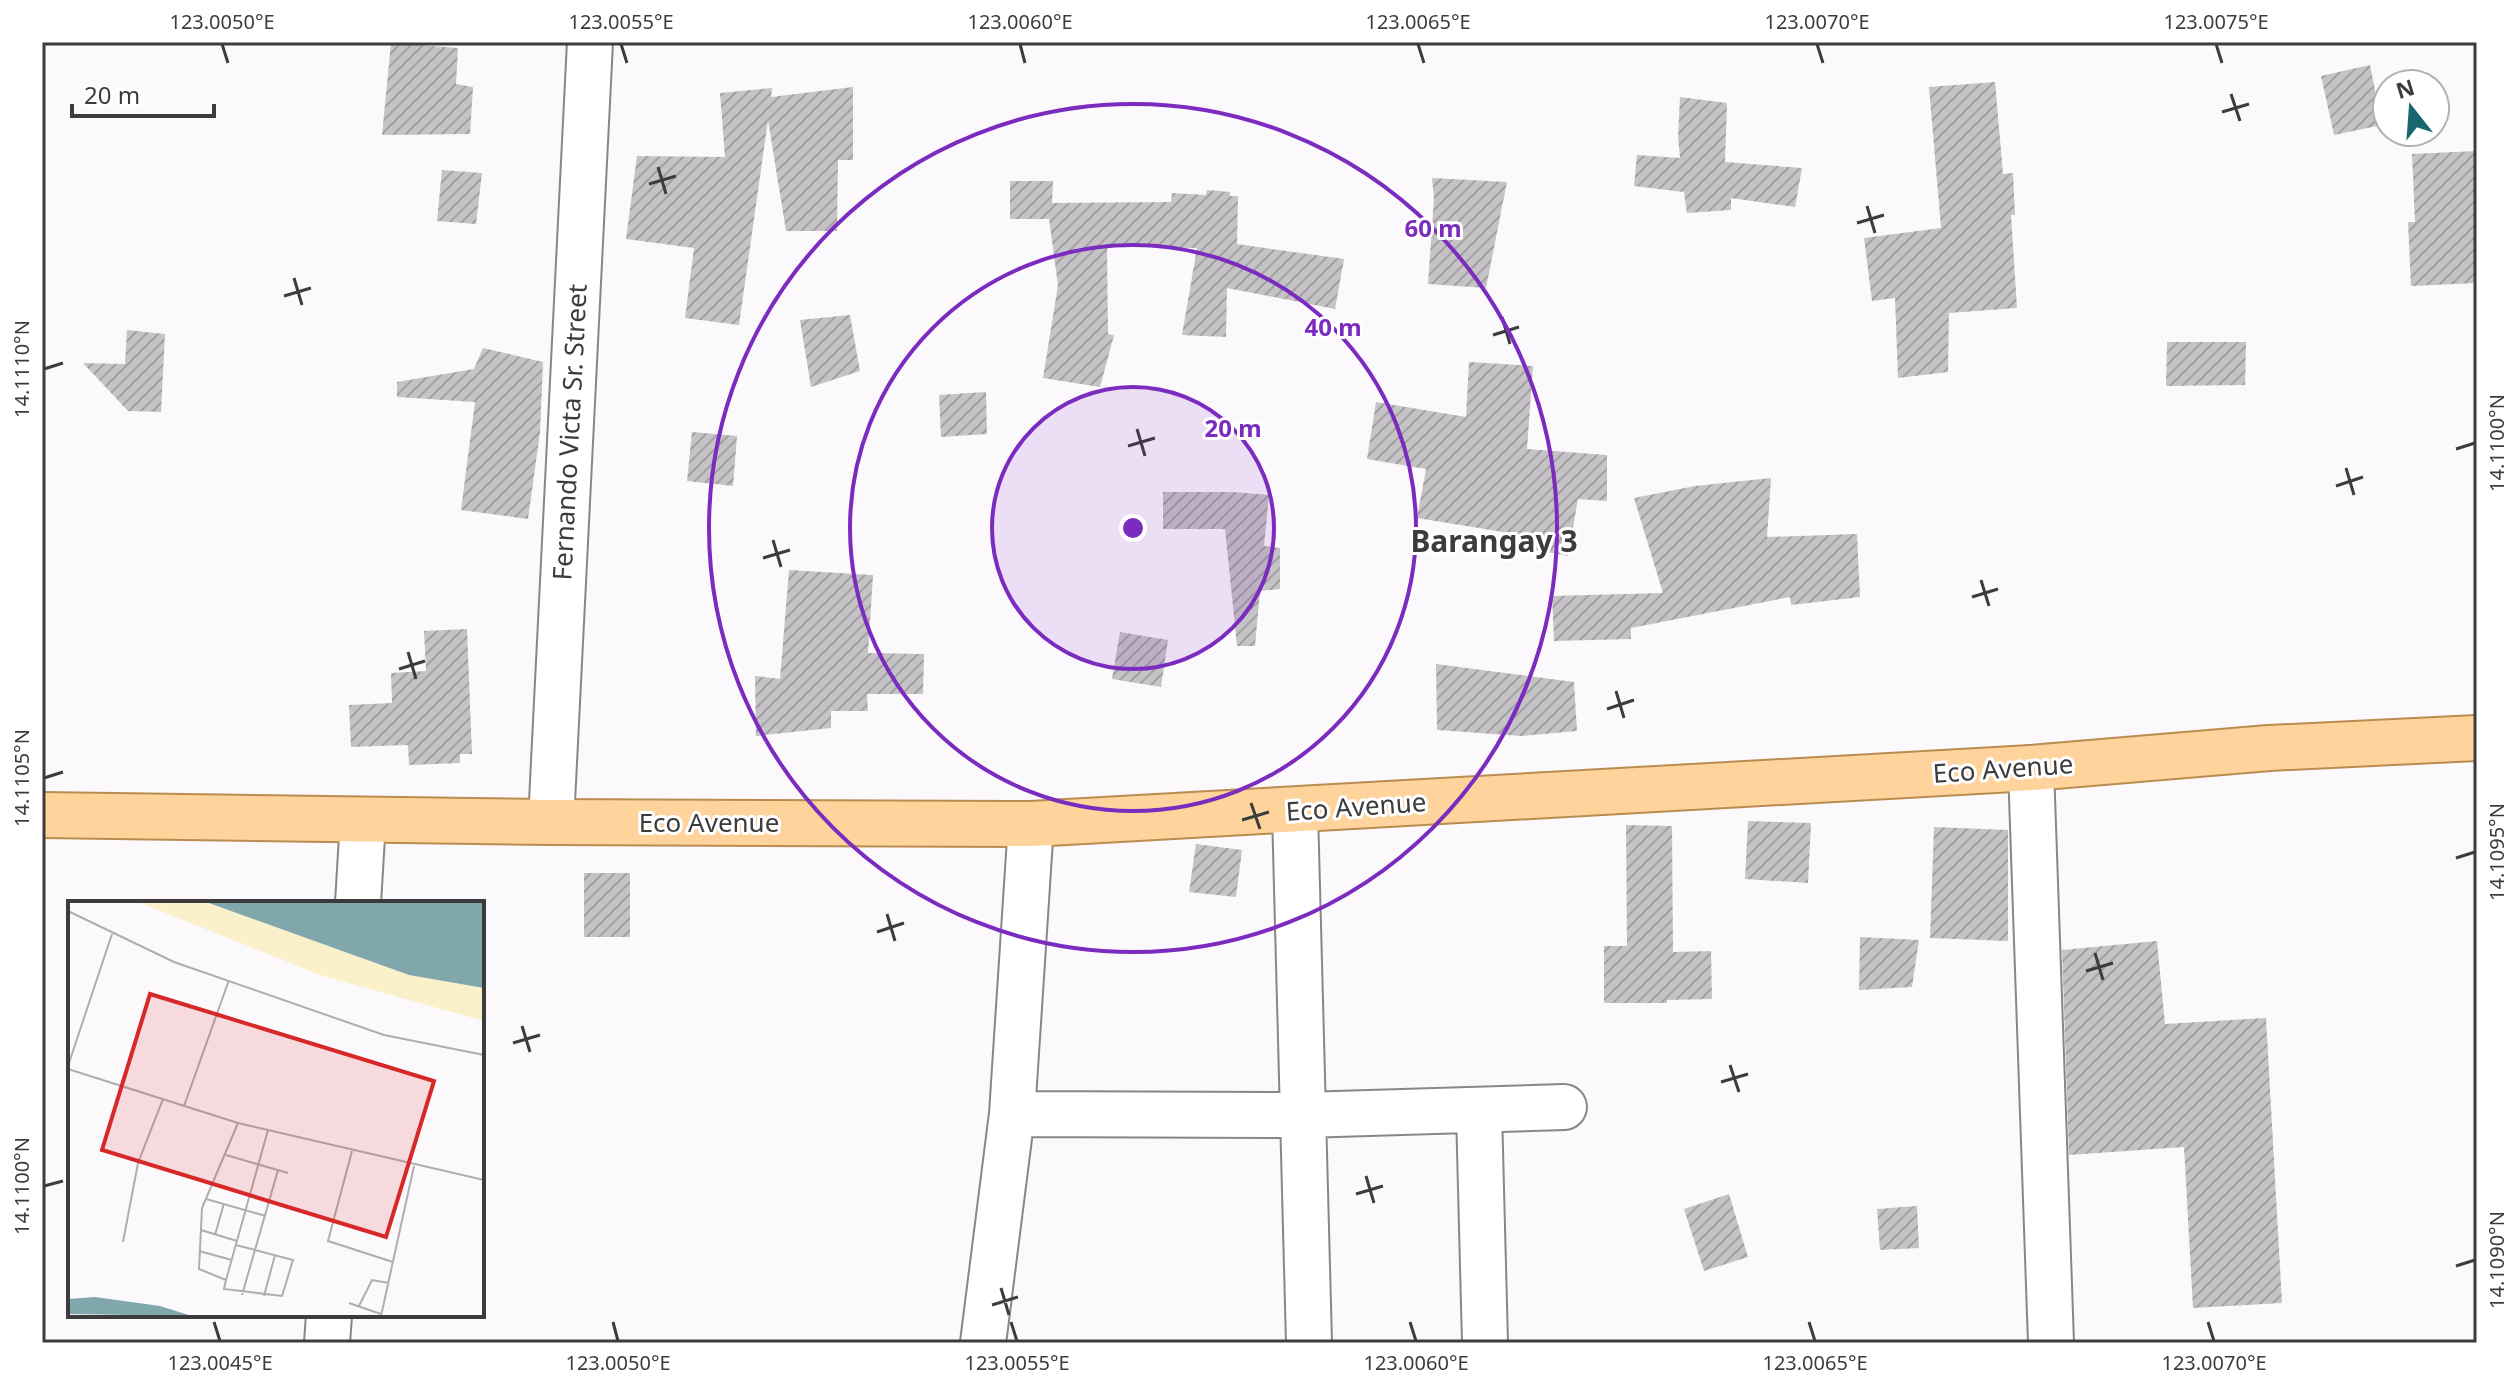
<svg xmlns="http://www.w3.org/2000/svg" width="2519" height="1385" viewBox="0 0 2519 1385" font-family="'Noto Sans',sans-serif">
  <defs>
    <pattern id="building-hatch" width="6" height="6" patternUnits="userSpaceOnUse" patternTransform="scale(2)"><rect width="6" height="6" fill="#c6c3c7"/><path d="M-1 1l2-2M0 6l6-6M5 7l2-2" fill="none" stroke="#a2a0a3"/></pattern>
  </defs>
  <rect width="100%" height="100%" fill="#fcf9fd"/>
  <path fill="url(#building-hatch)" d="M 391,43 L 458,48 L 456,84 L 473,87 L 470,134 L 382,135 Z
    M 2370,65 L 2382,125 L 2334,135 L 2321,76 Z
    M 1995,82 L 2003,174 L 2013,173 L 2015,215 L 2011,215 L 2017,308 L 1949,313 L 1948,372 L 1898,378 L 1895,298 L 1872,301 L 1864,238 L 1941,228 L 1929,87 Z
    M 853,87 L 853,160 L 838,160 L 837,231 L 786,231 L 768,120 L 739,325 L 685,318 L 694,248 L 626,239 L 637,156 L 725,157 L 720,93 L 772,88 L 771,97 Z
    M 1680,97 L 1727,103 L 1725,162 L 1802,168 L 1795,207 L 1731,198 L 1731,210 L 1687,213 L 1684,192 L 1634,186 L 1637,155 L 1680,158 L 1678,137 Z
    M 2477,151 L 2477,204 L 2475,204 L 2477,283 L 2411,286 L 2408,222 L 2415,222 L 2412,154 Z
    M 442,170 L 482,173 L 476,224 L 437,221 Z
    M 1432,178 L 1507,182 L 1486,288 L 1428,284 L 1434,198 Z
    M 1010,181 L 1053,181 L 1052,203 L 1171,202 L 1172,193 L 1206,195 L 1207,190 L 1230,192 L 1230,196 L 1238,196 L 1237,244 L 1344,259 L 1335,309 L 1227,288 L 1226,337 L 1182,335 L 1197,248 L 1107,246 L 1108,334 L 1114,335 L 1100,387 L 1043,378 L 1058,285 L 1049,219 L 1010,219 Z
    M 850,315 L 860,371 L 811,387 L 800,320 Z
    M 127,330 L 165,334 L 161,412 L 128,411 L 83,363 L 125,364 Z
    M 2167,342 L 2246,342 L 2245,385 L 2166,386 Z
    M 483,348 L 543,362 L 540,432 L 528,519 L 461,510 L 475,402 L 397,397 L 397,382 L 474,369 Z
    M 1469,362 L 1533,366 L 1527,449 L 1607,455 L 1607,501 L 1578,499 L 1568,556 L 1531,549 L 1533,537 L 1417,518 L 1426,469 L 1367,459 L 1376,402 L 1466,417 Z
    M 986,392 L 987,434 L 941,437 L 939,395 Z
    M 692,432 L 737,436 L 733,486 L 687,481 Z
    M 1771,478 L 1767,537 L 1857,534 L 1860,597 L 1791,605 L 1790,597 L 1631,628 L 1631,639 L 1554,641 L 1552,596 L 1663,593 L 1634,498 L 1695,486 Z
    M 1163,492 L 1233,492 L 1269,495 L 1264,546 L 1280,548 L 1280,589 L 1260,591 L 1255,646 L 1237,646 L 1225,529 L 1163,529 Z
    M 789,570 L 873,575 L 868,653 L 924,654 L 923,694 L 867,694 L 868,711 L 831,711 L 831,728 L 756,736 L 755,676 L 780,679 Z
    M 467,629 L 472,754 L 460,754 L 460,763 L 409,765 L 408,745 L 351,747 L 349,705 L 392,703 L 391,673 L 426,671 L 424,631 Z
    M 1120,632 L 1168,640 L 1161,687 L 1112,679 Z
    M 1436,664 L 1574,682 L 1577,731 L 1522,736 L 1437,730 Z
    M 1748,821 L 1811,823 L 1808,883 L 1745,879 Z
    M 1626,825 L 1672,826 L 1673,952 L 1711,951 L 1712,999 L 1667,1000 L 1667,1003 L 1604,1003 L 1604,946 L 1627,946 Z
    M 1934,827 L 2008,830 L 2008,941 L 1930,938 Z
    M 1196,844 L 1242,850 L 1236,897 L 1189,892 Z
    M 584,873 L 630,873 L 630,937 L 584,937 Z
    M 1860,937 L 1919,940 L 1912,987 L 1859,990 Z
    M 2157,941 L 2165,1024 L 2266,1018 L 2282,1303 L 2193,1308 L 2184,1147 L 2069,1155 L 2062,950 Z
    M 1729,1194 L 1748,1257 L 1704,1271 L 1684,1209 Z
    M 1917,1206 L 1919,1248 L 1880,1250 L 1877,1209 Z"/>
  <g fill="none" stroke-linecap="round" stroke-linejoin="round">
    <defs>
      <path id="minor" d="M 2031,768 L 2051,1343
        M 1295,811 L 1309,1343
        M 551,822 L 590,42
        M 358,903 L 363,820
        M 1479,1111 L 1485,1343
        M 1012,1114 L 1303,1115 L 1564,1107
        M 327,1343 L 329,1315
        M 983,1343 L 1012,1114 L 1031,824"/>
      <path id="major" d="M 42,815 L 551,822 L 1031,824 L 2031,768 L 2269,748 L 2477,738"/>
    </defs>
    <use href="#minor" stroke="#888689" stroke-width="48"/>
    <use href="#major" stroke="#ba8c50" stroke-width="48"/>
    <use href="#minor" stroke="#fff" stroke-width="44"/>
    <use href="#major" stroke="#fed49c" stroke-width="44"/>
  </g>
  <path fill="none" stroke="#3d3c3d" stroke-width="3" d="M 222,44 L 228,63M 621,44 L 627,63M 1020,44 L 1025,63M 1418,44 L 1424,63M 1817,44 L 1823,63M 2216,44 L 2222,63M 2231,94 L 2240,121M 2222,112 L 2249,104M 658,167 L 666,194M 649,184 L 676,176M 1867,206 L 1875,233M 1857,223 L 1884,215M 294,278 L 302,305M 284,296 L 311,288M 1502,317 L 1510,344M 1493,335 L 1519,327M 44,369 L 63,363M 1137,429 L 1145,456M 1128,446 L 1155,438M 2456,449 L 2475,443M 2346,468 L 2354,495M 2336,486 L 2363,477M 773,540 L 781,567M 763,558 L 790,550M 1981,580 L 1989,606M 1972,597 L 1998,589M 408,652 L 416,679M 399,669 L 425,661M 1616,691 L 1624,718M 1607,709 L 1634,700M 44,778 L 63,772M 1251,803 L 1260,829M 1242,820 L 1269,812M 2456,858 L 2475,852M 887,914 L 895,941M 877,932 L 904,923M 2095,953 L 2103,980M 2086,971 L 2113,963M 522,1026 L 530,1052M 513,1043 L 540,1035M 1730,1065 L 1739,1092M 1721,1082 L 1748,1074M 1366,1176 L 1374,1203M 44,1186 L 63,1181M 1356,1194 L 1383,1186M 2456,1266 L 2475,1260M 1001,1288 L 1009,1315M 992,1305 L 1018,1297M 214,1322 L 220,1341M 613,1322 L 618,1341M 1011,1322 L 1017,1341M 1410,1322 L 1416,1341M 1809,1322 L 1815,1341M 2208,1322 L 2214,1341"/>
  <circle cx="1133" cy="528" r="141" fill="#7b2cbf" fill-opacity=".12"/>
  <g fill="none" stroke="#7b2cbf" stroke-width="4">
    <circle cx="1133" cy="528" r="141"/>
    <circle cx="1133" cy="528" r="283"/>
    <circle cx="1133" cy="528" r="424"/>
  </g>
  <g text-anchor="middle" stroke-width="6" stroke-linejoin="round" paint-order="stroke">
    <g font-size="26" fill="#3d3c3d" stroke="#fff">
      <text transform="translate(570 432) rotate(-87)" y="9">Fernando Victa Sr. Street</text>
      <text transform="translate(2003 769) rotate(-4)" y="9">Eco Avenue</text>
      <text transform="translate(1356 807) rotate(-4)" y="9">Eco Avenue</text>
      <text x="709" y="832">Eco Avenue</text>
    </g>
    <g font-size="30" font-weight="bold" fill="#3d3c3d" stroke="#fff">
      <text x="1494" y="552">Barangay 3</text>
    </g>
  </g>
  <g transform="translate(68 901)">
    <rect width="416" height="416" fill="#fcf9fd"/>
    <path d="M 70,1 L 138,1 L 341,74 L 416,87 L 416,120 L 252,74 Z" fill="#faf1cb"/>
    <path d="M 138,1 L 416,1 L 416,87 L 341,74 ZM 27,396 L 92,405 L 124,415 L 0,413 L 0,398 Z" fill="#80a7ab"/>
    <path fill="none" stroke="#b0adb0" stroke-width="2" d="M 0,10 L 106,61 L 316,134 L 416,154M 0,165 L 44,33M 0,168 L 170,222 L 416,279M 116,205 L 161,79M 284,250 L 260,340 L 325,361M 158,254 L 220,272M 138,298 L 198,315M 133,329 L 169,340M 147,334 L 156,302M 55,341 L 70,262 L 95,198M 168,344 L 225,359 L 214,395 L 156,388 L 158,379 L 200,229M 131,350 L 164,359M 158,379 L 131,368 L 134,307 L 170,222M 174,394 L 210,269M 196,395 L 207,354M 281,402 L 313,413M 291,405 L 304,379 L 321,382M 313,415 L 346,265"/>
    <path fill="#d62828" fill-opacity="0.15" stroke="#d62828" stroke-width="4" d="M 82,93 L 366,180 L 318,336 L 34,249 Z"/>
    <rect width="416" height="416" fill="none" stroke="#3d3c3d" stroke-width="4"/>
  </g>
  <circle cx="1133" cy="528" r="12" fill="#7b2cbf" stroke="#fff" stroke-width="4"/>
  <g font-size="24" text-anchor="middle" font-weight="bold" fill="#7b2cbf" stroke="#fff" stroke-width="6" stroke-linejoin="round" paint-order="stroke">
    <text x="1433" y="237">60 m</text>
    <text x="1333" y="336">40 m</text>
    <text x="1233" y="437">20 m</text>
  </g>
  <rect width="2519" height="1385" fill="none" stroke="#ffffff" stroke-width="88"/>
  <g transform="translate(2411 108) rotate(343)"><circle r="38" fill="#ffffff" stroke="#b1b1b1" stroke-width="2"/>
  <path d="M0-6L14 30L0 20L-14 30Z" fill="#1a666f"/>
  <text y="-12" font-size="22" font-weight="bold" text-anchor="middle" fill="#3d3c3d">N</text>
  </g>
  <path d="M72 104v12h142v-12" fill="none" stroke="#3d3c3d" stroke-width="4"/>
  <text x="84" y="104" font-size="24" fill="#3d3c3d" stroke="#ffffff" stroke-width="6" paint-order="stroke">20 m</text>
  <rect x="44" y="44" width="2431" height="1297" fill="none" stroke="#3d3c3d" stroke-width="3"/>
  <g font-size="20" text-anchor="middle" fill="#3d3c3d">
    <text x="222" y="29">123.0050°E</text>
    <text x="621" y="29">123.0055°E</text>
    <text x="1020" y="29">123.0060°E</text>
    <text x="1418" y="29">123.0065°E</text>
    <text x="1817" y="29">123.0070°E</text>
    <text x="2216" y="29">123.0075°E</text>
    <text transform="translate(22 369) rotate(-90)" y="7">14.1110°N</text>
    <text transform="translate(2497 443) rotate(-90)" y="7">14.1100°N</text>
    <text transform="translate(22 778) rotate(-90)" y="7">14.1105°N</text>
    <text transform="translate(2497 852) rotate(-90)" y="7">14.1095°N</text>
    <text transform="translate(22 1186) rotate(-90)" y="7">14.1100°N</text>
    <text transform="translate(2497 1260) rotate(-90)" y="7">14.1090°N</text>
    <text x="220" y="1370">123.0045°E</text>
    <text x="618" y="1370">123.0050°E</text>
    <text x="1017" y="1370">123.0055°E</text>
    <text x="1416" y="1370">123.0060°E</text>
    <text x="1815" y="1370">123.0065°E</text>
    <text x="2214" y="1370">123.0070°E</text>
  </g>
</svg>
